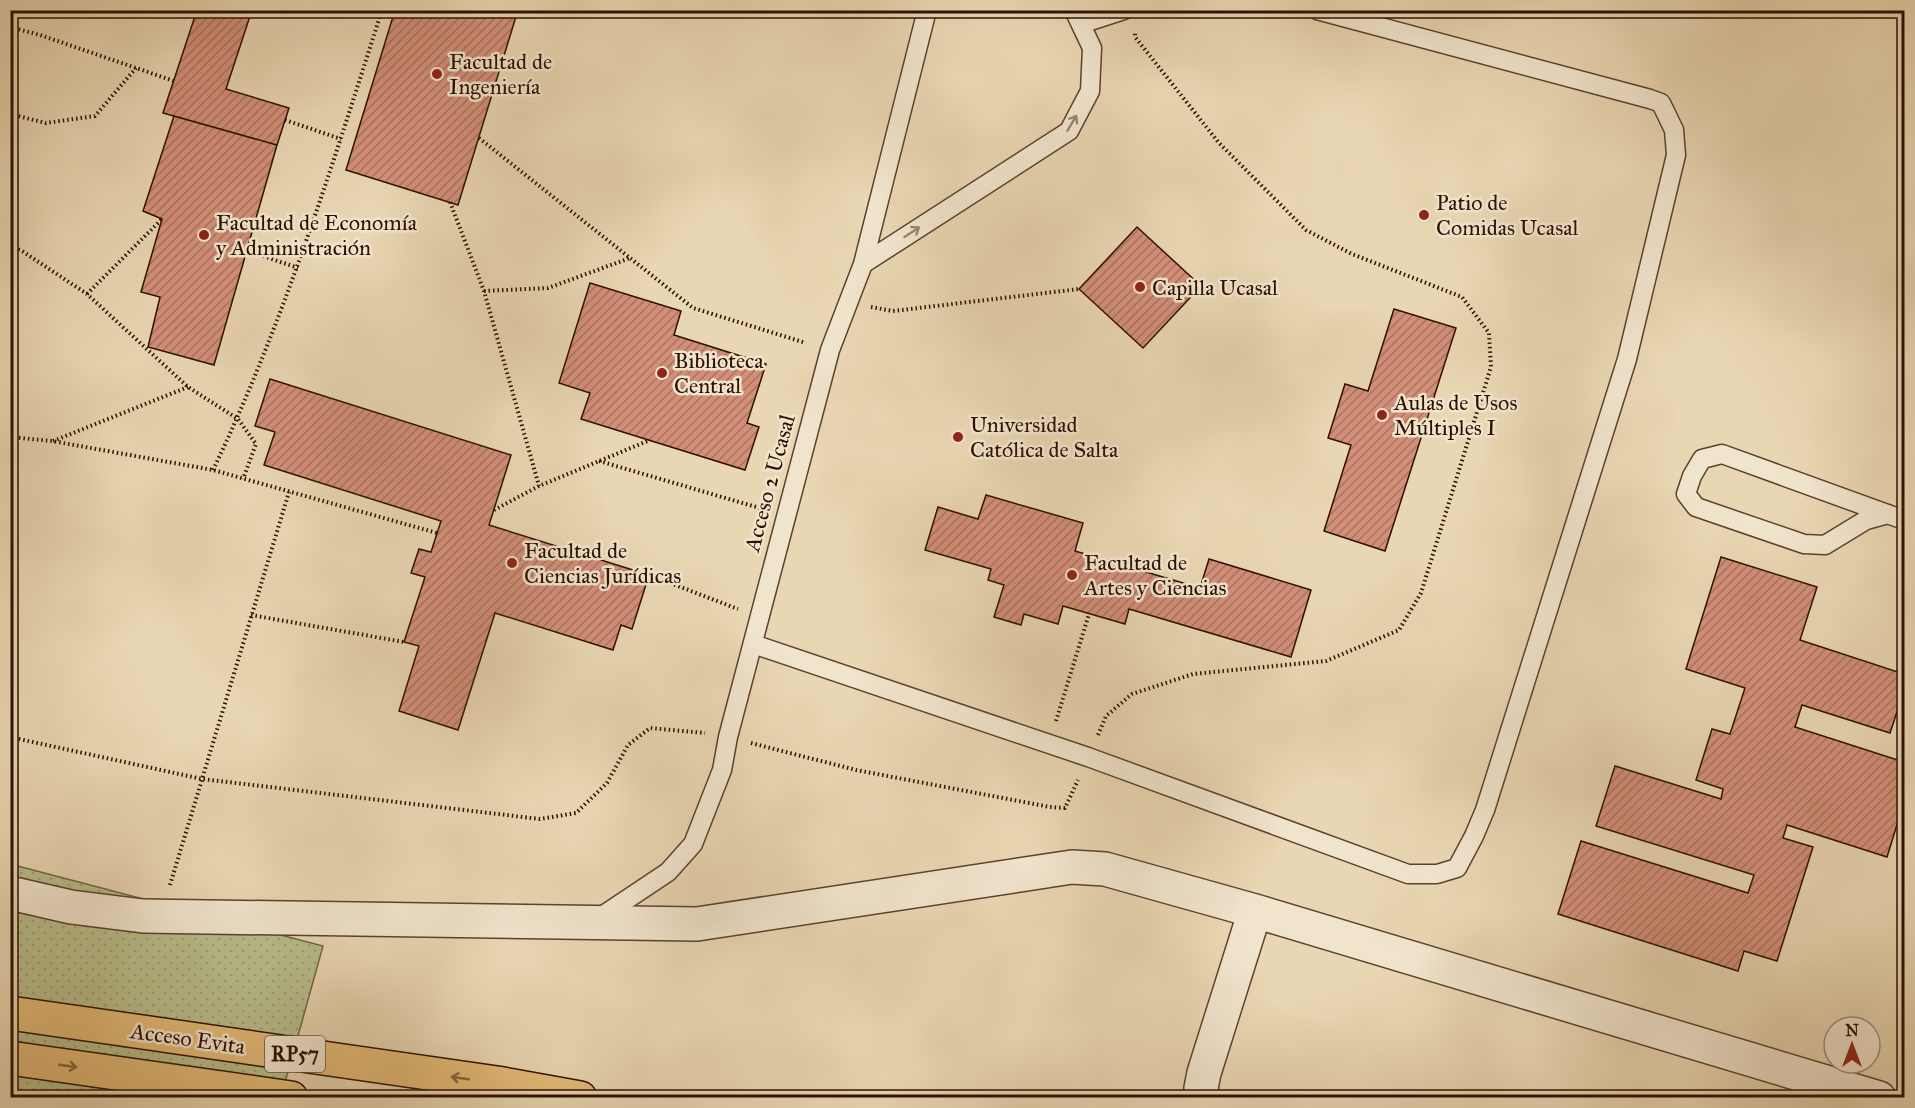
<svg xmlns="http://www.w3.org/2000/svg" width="1915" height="1108" viewBox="0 0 1915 1108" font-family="'IM FELL Great Primer',serif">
  <defs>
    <pattern id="grass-dots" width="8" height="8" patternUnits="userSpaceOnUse" patternTransform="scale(1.5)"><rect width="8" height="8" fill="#b8bd8b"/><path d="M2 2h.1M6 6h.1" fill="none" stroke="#9ea176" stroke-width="1.8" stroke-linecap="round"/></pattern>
    <pattern id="building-hatch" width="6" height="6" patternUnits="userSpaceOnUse" patternTransform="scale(1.5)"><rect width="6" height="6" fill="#d28f78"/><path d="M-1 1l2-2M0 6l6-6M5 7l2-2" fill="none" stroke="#ab7360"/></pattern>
  </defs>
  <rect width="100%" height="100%" fill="#e9d6b2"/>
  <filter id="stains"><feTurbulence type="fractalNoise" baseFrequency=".00333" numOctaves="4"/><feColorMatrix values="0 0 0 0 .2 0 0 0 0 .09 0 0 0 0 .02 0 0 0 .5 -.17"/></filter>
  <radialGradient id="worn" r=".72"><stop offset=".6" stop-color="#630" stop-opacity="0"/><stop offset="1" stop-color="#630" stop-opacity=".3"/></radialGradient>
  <path fill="url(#grass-dots)" stroke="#726646" stroke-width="1.5" d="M 10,864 L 323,946 L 281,1097 L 11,1097 Z"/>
  <path fill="url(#building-hatch)" stroke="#2c1001" stroke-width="1.5" d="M 197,10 L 252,10 L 226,89 L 289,108 L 277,145 L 163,113 Z
    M 395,10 L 518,10 L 458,205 L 346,170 Z
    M 174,116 L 277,145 L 214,365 L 148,347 L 160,297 L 141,292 L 162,219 L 143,211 Z
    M 1137,227 L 1201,286 L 1143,348 L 1079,289 Z
    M 590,283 L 681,311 L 674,335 L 766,364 L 747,423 L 759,427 L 745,470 L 581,419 L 590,393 L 559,383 Z
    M 1394,309 L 1456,328 L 1385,551 L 1324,531 L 1351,445 L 1328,438 L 1345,384 L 1368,391 Z
    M 270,379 L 511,455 L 489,525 L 649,575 L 632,629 L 621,625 L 613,650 L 495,613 L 458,730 L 399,711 L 419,646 L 404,642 L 425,577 L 411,573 L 419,549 L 431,552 L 441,521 L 264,465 L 275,432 L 255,426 Z
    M 986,495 L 1083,523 L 1075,551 L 1200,588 L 1209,559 L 1311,590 L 1291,657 L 1129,609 L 1125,624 L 1063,606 L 1058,624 L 1024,614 L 1021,625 L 994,617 L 1004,585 L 988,580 L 991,569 L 925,550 L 938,507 L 978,519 Z
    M 1721,557 L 1817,587 L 1800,640 L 1904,674 L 1904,708 L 1899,706 L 1890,733 L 1802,705 L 1795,727 L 1904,762 L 1904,802 L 1887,857 L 1787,825 L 1783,838 L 1813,847 L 1777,961 L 1744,951 L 1738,971 L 1558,914 L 1581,841 L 1748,893 L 1754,875 L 1596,826 L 1615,766 L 1721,799 L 1723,789 L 1696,780 L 1712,729 L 1730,734 L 1745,688 L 1686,669 Z"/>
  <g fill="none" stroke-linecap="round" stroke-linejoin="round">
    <defs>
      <path id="service" d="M 1081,24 L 1124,10
        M 863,264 L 1069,131 L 1090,91 L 1092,48 L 1074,10
        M 1888,514 L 1866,520 L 1825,545 L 1804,544 L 1696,507 L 1686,494 L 1692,476 L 1702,459 L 1722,454 L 1904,520
        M 753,644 L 1088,757 L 1408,874 L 1437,874 L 1457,868 L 1474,836 L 1485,810 L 1627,359 L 1676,155 L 1674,130 L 1661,103 L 1650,99 L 1317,10
        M 596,920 L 668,872 L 693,844 L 722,770 L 728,737 L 830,350 L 863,264 L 927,10"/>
      <path id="minor" d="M 10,893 L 71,907 L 143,916 L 697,924 L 1072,867 L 1105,869 L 1255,911 L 1879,1098
        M 1203,1098 L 1201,1088 L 1204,1073 L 1255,911"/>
      <path id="trunk" d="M 10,1013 L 497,1083 L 580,1098
        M 10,1058 L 291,1098"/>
    </defs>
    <use href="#service" stroke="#5b422d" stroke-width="21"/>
    <use href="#minor" stroke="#5b422d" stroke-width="36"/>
    <use href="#trunk" stroke="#2c1001" stroke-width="36"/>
    <path stroke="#2c1001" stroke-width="4" stroke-dasharray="1.5 3" stroke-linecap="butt" d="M 10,27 L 40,35 L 174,81
      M 10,114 L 46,123 L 95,116 L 136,68
      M 285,120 L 341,139
      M 479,138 L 693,308 L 806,343
      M 450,202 L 484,291 L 539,486
      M 10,246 L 22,251 L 87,294 L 188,387 L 238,419 L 256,444 L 243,479
      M 246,250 L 298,268
      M 484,291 L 548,288 L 630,258
      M 87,294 L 162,219
      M 871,307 L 893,311 L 1079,289
      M 10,437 L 52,441 L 213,470 L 437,533
      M 53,441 L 188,387
      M 599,461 L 763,509
      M 213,470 C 284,322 332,166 382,10
      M 494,510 L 539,486 L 650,440
      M 649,575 L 738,609
      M 251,615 L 404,642
      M 1056,721 L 1089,614
      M 1098,735 L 1106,716 L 1132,694 L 1193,674 L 1326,661 L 1399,630 L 1421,593 L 1491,367 L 1489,333 L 1462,297 L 1352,254 L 1306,230 L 1219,143 L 1135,37 L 1135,31
      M 10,737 L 202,779 L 540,819 L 576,813 L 607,783 L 628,745 L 650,728 L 705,733
      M 751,743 L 856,770 L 1050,807 L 1065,808 L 1078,780
      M 170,885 L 289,492"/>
    <use href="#service" stroke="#f1e4cd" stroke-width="18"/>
    <use href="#minor" stroke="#f1e4cd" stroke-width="33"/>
    <use href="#trunk" stroke="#e4bb79" stroke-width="33"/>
  </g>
  <defs><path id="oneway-shaft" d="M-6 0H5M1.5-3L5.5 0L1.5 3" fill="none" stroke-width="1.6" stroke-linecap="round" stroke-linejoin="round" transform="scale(1.5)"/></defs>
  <g stroke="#988571">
    <use href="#oneway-shaft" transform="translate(1072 123) rotate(-59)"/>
    <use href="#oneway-shaft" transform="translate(912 232) rotate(-33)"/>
  </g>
  <g stroke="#88663d">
    <use href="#oneway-shaft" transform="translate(68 1066) rotate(8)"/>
    <use href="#oneway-shaft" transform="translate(460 1078) rotate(-172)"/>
  </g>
  <g fill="#8f2418" stroke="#f1e4cd" stroke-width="2">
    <circle cx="437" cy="74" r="6"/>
    <circle cx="1424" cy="215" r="6"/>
    <circle cx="204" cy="235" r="6"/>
    <circle cx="1140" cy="287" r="6"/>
    <circle cx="662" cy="373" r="6"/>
    <circle cx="1382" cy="415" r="6"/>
    <circle cx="958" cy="437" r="6"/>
    <circle cx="512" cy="563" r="6"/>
    <circle cx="1072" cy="575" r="6"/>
  </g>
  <g text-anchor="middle" stroke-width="5" stroke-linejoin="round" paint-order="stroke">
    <rect fill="#f1e4cd" stroke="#67503e" stroke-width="1.5" x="265" y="1036" width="60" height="36" rx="4.5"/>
    <g font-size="21" font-weight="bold" fill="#2c1001">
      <text x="295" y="1061">RP57</text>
    </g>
    <g font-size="22" fill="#2c1001" stroke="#f1e4cd" text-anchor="start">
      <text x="449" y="69">Facultad de<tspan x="449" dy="25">Ingeniería</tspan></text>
      <text x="1436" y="210">Patio de<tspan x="1436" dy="25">Comidas Ucasal</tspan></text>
      <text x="216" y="230">Facultad de Economía<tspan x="216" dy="25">y Administración</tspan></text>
      <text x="1152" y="295">Capilla Ucasal</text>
      <text x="674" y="368">Biblioteca<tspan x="674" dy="25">Central</tspan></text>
      <text x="1394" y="410">Aulas de Usos<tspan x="1394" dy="25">Múltiples I</tspan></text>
      <text x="970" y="432">Universidad<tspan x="970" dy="25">Católica de Salta</tspan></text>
      <text x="524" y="558">Facultad de<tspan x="524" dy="25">Ciencias Jurídicas</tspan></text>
      <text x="1084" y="570">Facultad de<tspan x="1084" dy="25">Artes y Ciencias</tspan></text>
    </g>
    <g font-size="22" fill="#2c1001" stroke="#f1e4cd">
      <text transform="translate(769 483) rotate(-75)" y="8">Acceso 2 Ucasal</text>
      <text transform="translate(188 1038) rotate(8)" y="8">Acceso Evita</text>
    </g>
  </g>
  <rect width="1915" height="1108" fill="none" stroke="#e9d6b2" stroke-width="36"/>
  <rect x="12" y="12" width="1891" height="1084" fill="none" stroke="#2c1001" stroke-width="3"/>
  <rect x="18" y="18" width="1879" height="1072" fill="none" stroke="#2c1001" stroke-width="1.5"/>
  <g transform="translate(1852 1045)"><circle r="28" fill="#f1e4cd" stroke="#a28f7b" stroke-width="1.5"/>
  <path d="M0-4.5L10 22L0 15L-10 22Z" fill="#8f2418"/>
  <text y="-9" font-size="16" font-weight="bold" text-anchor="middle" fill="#2c1001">N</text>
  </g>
  <rect width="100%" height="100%" filter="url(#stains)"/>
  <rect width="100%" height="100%" fill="url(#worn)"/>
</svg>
